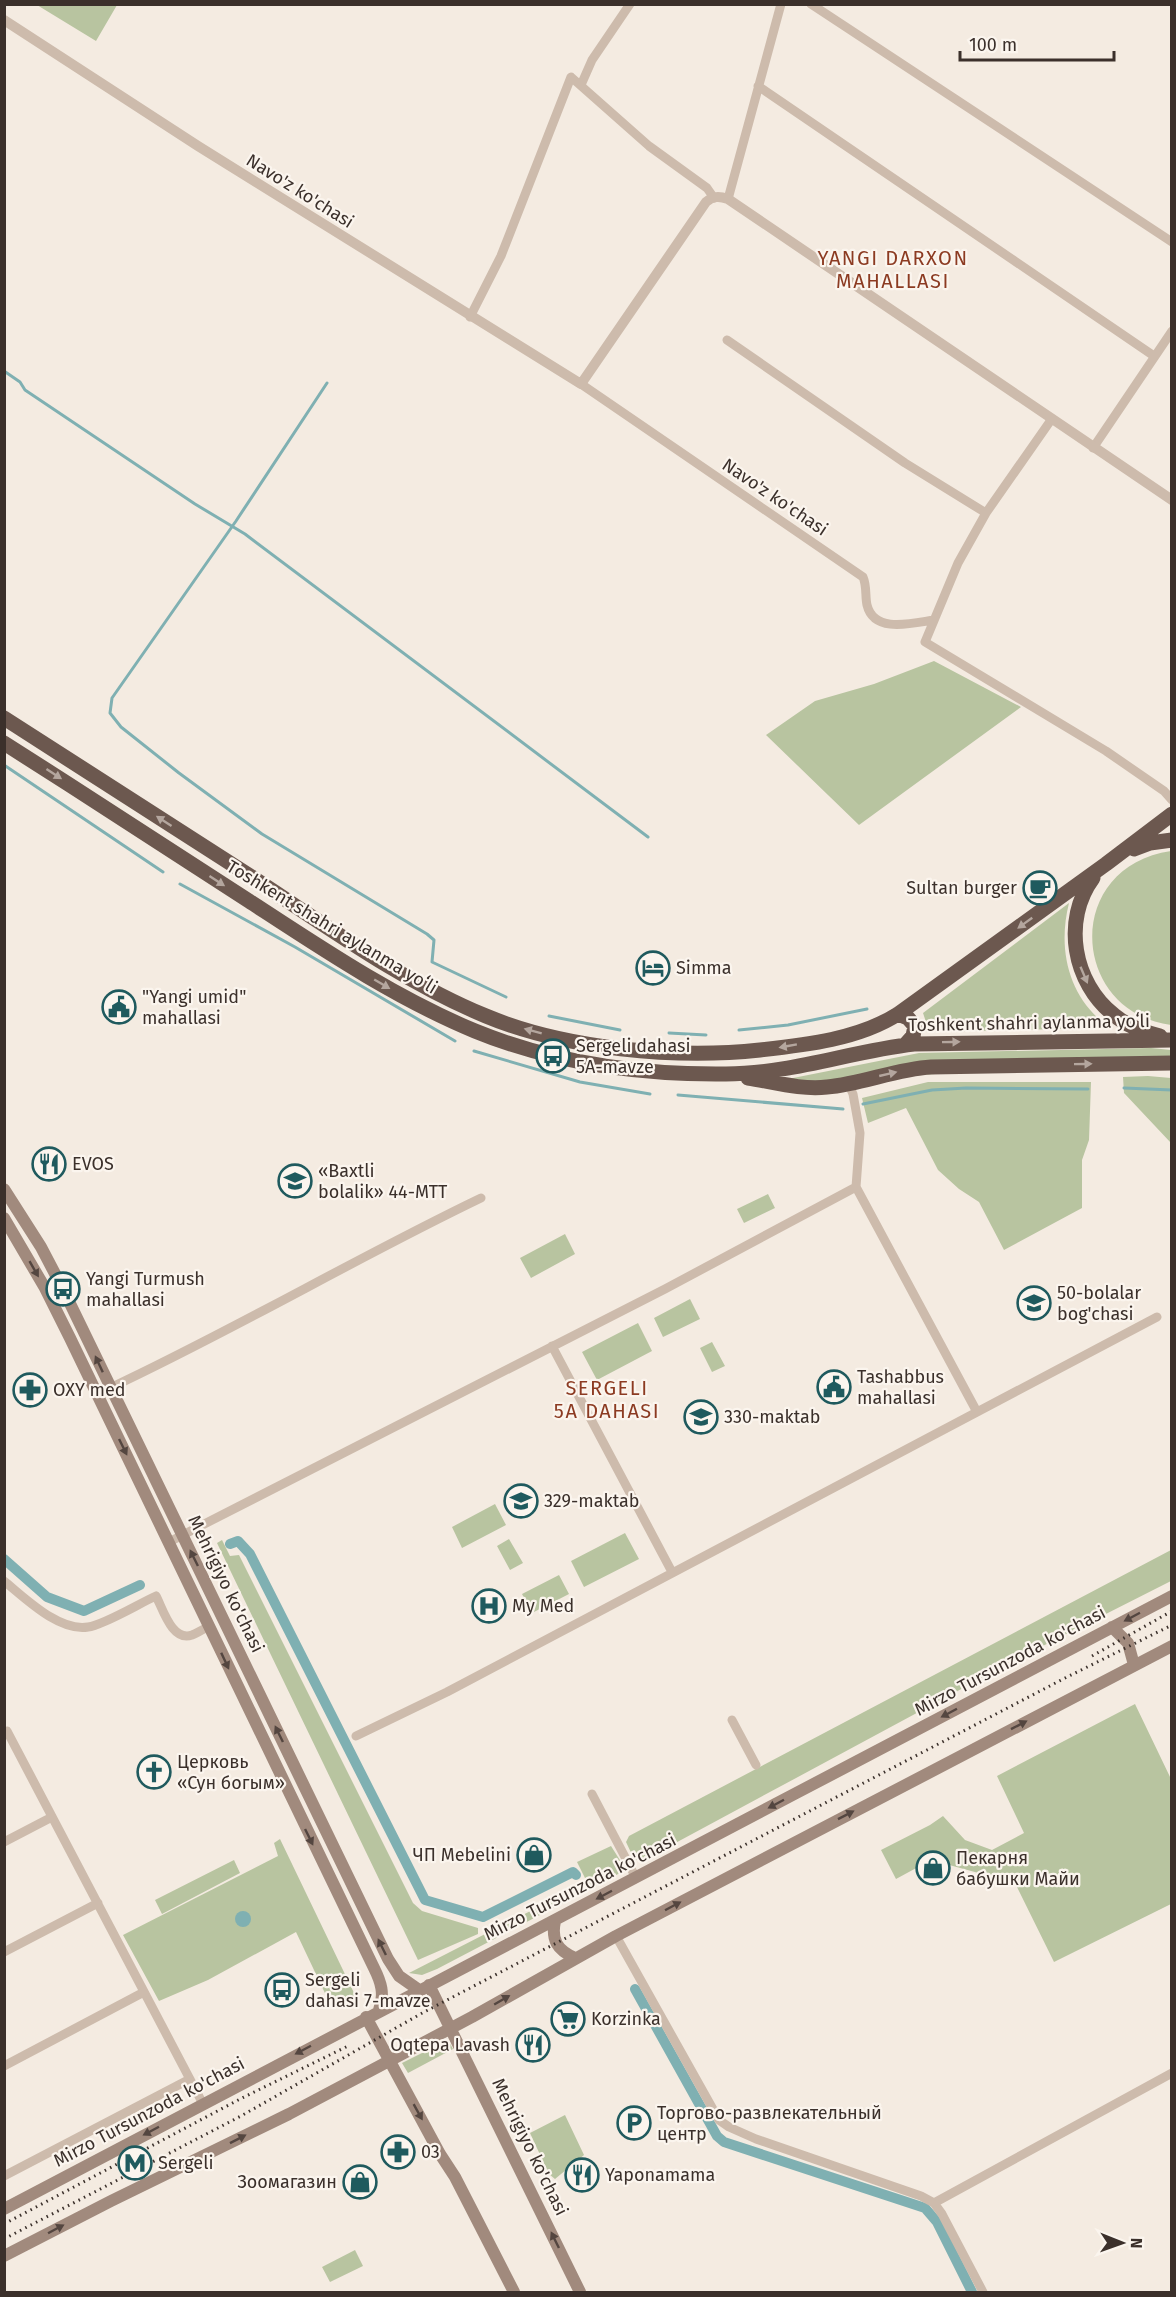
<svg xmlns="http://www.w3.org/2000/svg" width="1176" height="2297" viewBox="0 0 1176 2297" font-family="'Fira Sans',sans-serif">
  <rect width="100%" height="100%" fill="#f4ebe1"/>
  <path fill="#b8c4a0" d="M 37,5 L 117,5 L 96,41 Z
    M 934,661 L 1021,707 L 859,825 L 766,735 L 815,701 L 874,684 Z
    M 1171,851 L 1172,851 L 1171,1025 C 1070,1012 1062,867 1171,851 Z
    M 1069,903 C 1057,951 1069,999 1110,1028 L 924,1032 L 926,1022 L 923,1013 Z
    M 1151,1048 L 1171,1050 L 1171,1058 L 1151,1057 L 820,1083 L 788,1079 L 919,1053 Z
    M 1148,1076 L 1171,1078 L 1171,1143 L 1124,1093 L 1123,1077 Z
    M 928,1082 L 1091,1082 L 1089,1140 L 1082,1160 L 1082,1208 L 1004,1250 L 979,1202 L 959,1189 L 938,1170 L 906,1108 L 868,1123 L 862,1098 Z
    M 768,1194 L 775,1208 L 744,1223 L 737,1209 Z
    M 565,1234 L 575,1254 L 531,1278 L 520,1258 Z
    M 690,1299 L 700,1319 L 663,1337 L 654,1318 Z
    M 638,1323 L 652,1351 L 597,1380 L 582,1352 Z
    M 712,1342 L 725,1366 L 712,1372 L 700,1348 Z
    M 495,1504 L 506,1525 L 462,1548 L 452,1527 Z
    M 625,1533 L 639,1559 L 584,1587 L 571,1561 Z
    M 509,1539 L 523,1563 L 510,1570 L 497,1546 Z
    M 222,1540 L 230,1556 L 239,1555 L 413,1903 L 422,1911 L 478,1928 L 478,1934 L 418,1960 L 217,1543 Z
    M 1171,1550 L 1171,1581 L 1017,1659 L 642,1861 L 634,1859 L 626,1842 L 629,1836 Z
    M 559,1575 L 569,1594 L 532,1613 L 522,1594 Z
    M 1135,1704 L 1171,1779 L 1171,1904 L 1054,1962 L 1015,1883 L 931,1860 L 896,1879 L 881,1850 L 930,1825 L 943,1816 L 965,1840 L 992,1850 L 1024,1833 L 997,1776 Z
    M 280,1839 L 355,1995 L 332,2008 L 296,1932 L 208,1980 L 159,2001 L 123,1935 L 278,1856 L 274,1843 Z
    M 611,1846 L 623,1865 L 620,1873 L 437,1969 L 422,1975 L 409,1973 L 587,1882 L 577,1862 Z
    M 234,1860 L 240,1873 L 162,1914 L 155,1900 Z
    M 448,2040 L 453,2049 L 408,2073 L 402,2063 Z
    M 565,2115 L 584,2155 L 555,2179 L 549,2174 L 530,2133 Z
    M 355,2250 L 363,2266 L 330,2282 L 322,2267 Z"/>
  <path fill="#7fb0b2" d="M235 1919a8 8 0 1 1 16 0a8 8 0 1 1-16 0Z"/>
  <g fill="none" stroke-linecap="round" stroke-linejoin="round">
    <path stroke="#7fb0b2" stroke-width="3" d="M 4,371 L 20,382 L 25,390 L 195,504 L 245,534 L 648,837
      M 327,383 L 236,521 L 112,698 L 110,713 L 121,727 L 179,773 L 262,834 L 427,934 L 434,940 L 432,962 L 506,997
      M 4,765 L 163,872
      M 180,884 L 295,947 L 455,1041
      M 549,1016 L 620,1030
      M 739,1030 L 788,1025 L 867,1009
      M 669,1033 L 706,1035
      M 474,1051 L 580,1082 L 650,1094
      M 1124,1088 L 1172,1090
      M 678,1095 L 843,1109
      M 863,1104 L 932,1090 L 966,1088 L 1088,1089"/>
    <path stroke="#7fb0b2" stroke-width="10" d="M 230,1544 L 238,1541 L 250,1554 L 425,1900 L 483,1917 L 573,1872 L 576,1875
      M 4,1559 L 47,1597 L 84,1611 L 140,1585
      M 635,1989 L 717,2136 L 724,2142 L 925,2208 L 937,2222 L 972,2292"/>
    <path stroke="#cdbbac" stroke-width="9" d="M 811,4 L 1172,242
      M 581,85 L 592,60 L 630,4
      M 758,86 L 1154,356
      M 728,199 L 781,4
      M 470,317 L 501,256 L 571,77 L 649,146 L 707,188 L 714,198
      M 727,340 L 905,463 L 986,513
      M 581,384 L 863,577 C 867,586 865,596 867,605 C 874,634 913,623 934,620
      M 1051,420 L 986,513 L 958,563 L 925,642 L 1106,751 L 1164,791 L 1172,800
      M 1093,448 L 1172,331
      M 848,1083 L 853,1094 L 860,1133 L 856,1187 L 977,1412
      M 552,1346 L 672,1572
      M 110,1388 C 236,1329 356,1258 481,1198
      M 169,1542 L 665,1289 L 856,1187
      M 4,1581 C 25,1598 59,1632 88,1627 C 104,1625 140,1603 156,1596 C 163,1609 172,1642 192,1635 C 197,1633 203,1629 209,1627
      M 732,1720 L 756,1765
      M 4,1732 L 7,1731 L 203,2104
      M 356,1736 L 447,1692 L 1157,1317
      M 592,1794 L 636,1878
      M 4,1842 L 52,1817
      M 616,1936 L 719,2120 L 729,2127 L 756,2139 L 921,2196 L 934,2203 L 942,2214 L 983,2292
      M 4,1952 L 98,1903
      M 4,2066 L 144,1992
      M 4,2176 L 190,2079
      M 934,2203 L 1172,2073"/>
    <path stroke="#cdbbac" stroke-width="10" d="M 4,20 L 198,146 L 581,384 L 706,202 C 713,196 719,196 728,199 L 1172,500"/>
    <path stroke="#a18a7d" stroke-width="12" d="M 4,1189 L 41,1247 L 63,1289 L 388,1959 L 399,1976 L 419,1990
      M 4,1218 L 45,1288 L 70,1338 L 374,1968 C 381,1982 385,1994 379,2010
      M 1112,1627 L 1128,1643 L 1134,1665
      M 555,1921 C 551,1940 557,1950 575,1958
      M 429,1985 L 580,2292
      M 366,2017 L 440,2154 L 455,2177 L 514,2292
      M 4,2209 C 392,2003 783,1801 1172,1596
      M 4,2256 L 111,2201 L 289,2114 L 472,2017 L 616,1936 L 1172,1646"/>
    <path stroke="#6c584f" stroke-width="15" d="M 4,718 C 85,770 166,822 247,874 C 324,924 401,981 486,1016 C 565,1049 675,1059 760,1050 C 806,1045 859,1039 898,1014 L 1106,864 L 1172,814
      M 4,743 C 86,795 167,848 249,901 C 321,948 395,998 475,1031 C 553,1063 642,1075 726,1074 C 790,1074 852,1051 914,1044 L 1172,1040
      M 1134,849 L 1150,843 L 1172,840
      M 1093,878 C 1062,920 1073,983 1114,1015 C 1127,1026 1144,1032 1160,1036
      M 898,1014 L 908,1018 L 915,1026 L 913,1036 L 905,1045
      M 748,1078 C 774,1082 801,1090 827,1087 C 862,1084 896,1069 931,1067 L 1172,1063"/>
    <path stroke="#3b302b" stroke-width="3" stroke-dasharray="1.5 4.5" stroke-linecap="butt" d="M 1092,1656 L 1172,1611
      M 4,2224 L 242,2098 L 348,2046
      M 4,2239 L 241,2116 L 424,2012 L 1067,1677 L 1172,1625"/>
  </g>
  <defs><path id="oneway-solid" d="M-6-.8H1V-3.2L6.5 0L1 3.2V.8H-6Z" transform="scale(1.5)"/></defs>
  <g fill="#b4a69e">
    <use href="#oneway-solid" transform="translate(54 774) rotate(33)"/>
    <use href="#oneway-solid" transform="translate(164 821) rotate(-147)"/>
    <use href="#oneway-solid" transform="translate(217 881) rotate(33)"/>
    <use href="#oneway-solid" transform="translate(1025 923) rotate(144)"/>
    <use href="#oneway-solid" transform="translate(1084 975) rotate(67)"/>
    <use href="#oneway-solid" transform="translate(382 984) rotate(30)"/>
    <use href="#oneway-solid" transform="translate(533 1031) rotate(-165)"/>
    <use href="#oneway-solid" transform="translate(951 1042) rotate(-1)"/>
    <use href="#oneway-solid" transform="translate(788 1046) rotate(170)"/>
    <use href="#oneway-solid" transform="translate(1083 1064) rotate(-1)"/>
    <use href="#oneway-solid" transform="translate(888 1074) rotate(-13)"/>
  </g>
  <g fill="#544640">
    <use href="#oneway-solid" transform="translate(34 1269) rotate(60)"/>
    <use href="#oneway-solid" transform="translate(99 1364) rotate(-115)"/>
    <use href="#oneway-solid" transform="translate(123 1447) rotate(64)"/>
    <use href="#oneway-solid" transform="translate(194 1558) rotate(-116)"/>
    <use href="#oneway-solid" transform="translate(1132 1617) rotate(152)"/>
    <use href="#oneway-solid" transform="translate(225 1661) rotate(65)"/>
    <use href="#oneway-solid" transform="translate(949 1713) rotate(152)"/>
    <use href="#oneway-solid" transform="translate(1019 1725) rotate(-27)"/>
    <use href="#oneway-solid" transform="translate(279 1734) rotate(-116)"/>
    <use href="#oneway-solid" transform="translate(776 1804) rotate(152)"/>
    <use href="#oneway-solid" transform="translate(846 1815) rotate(-27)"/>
    <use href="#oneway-solid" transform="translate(309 1837) rotate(64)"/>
    <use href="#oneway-solid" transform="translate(604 1895) rotate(152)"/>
    <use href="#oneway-solid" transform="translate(673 1906) rotate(-28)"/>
    <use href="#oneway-solid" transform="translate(382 1947) rotate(-116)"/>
    <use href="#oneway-solid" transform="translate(502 2000) rotate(-30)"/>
    <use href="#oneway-solid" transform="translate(303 2050) rotate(152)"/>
    <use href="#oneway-solid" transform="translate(418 2112) rotate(61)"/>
    <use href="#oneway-solid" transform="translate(151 2131) rotate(152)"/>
    <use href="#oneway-solid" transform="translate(238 2139) rotate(-27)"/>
    <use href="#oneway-solid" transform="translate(56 2229) rotate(-28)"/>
    <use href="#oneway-solid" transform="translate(555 2240) rotate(-116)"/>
  </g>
  <defs>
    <symbol id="cafe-ring" viewBox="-11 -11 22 22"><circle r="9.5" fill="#fbf5ee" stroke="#1f5a5e" stroke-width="1.5"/><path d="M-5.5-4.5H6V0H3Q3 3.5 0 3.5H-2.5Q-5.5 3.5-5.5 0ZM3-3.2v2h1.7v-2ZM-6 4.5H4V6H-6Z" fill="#1f5a5e"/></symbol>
    <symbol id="hotel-ring" viewBox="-11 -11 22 22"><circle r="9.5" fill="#fbf5ee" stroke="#1f5a5e" stroke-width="1.5"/><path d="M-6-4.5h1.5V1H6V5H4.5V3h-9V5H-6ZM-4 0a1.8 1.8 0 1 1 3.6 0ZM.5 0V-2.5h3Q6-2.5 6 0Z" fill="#1f5a5e"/></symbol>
    <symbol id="civic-ring" viewBox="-11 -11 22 22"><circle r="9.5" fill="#fbf5ee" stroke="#1f5a5e" stroke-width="1.5"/><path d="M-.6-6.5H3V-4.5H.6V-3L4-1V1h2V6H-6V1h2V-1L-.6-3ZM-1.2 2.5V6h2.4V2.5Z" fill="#1f5a5e"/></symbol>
    <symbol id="bus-ring" viewBox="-11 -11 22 22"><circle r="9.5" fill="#fbf5ee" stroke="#1f5a5e" stroke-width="1.5"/><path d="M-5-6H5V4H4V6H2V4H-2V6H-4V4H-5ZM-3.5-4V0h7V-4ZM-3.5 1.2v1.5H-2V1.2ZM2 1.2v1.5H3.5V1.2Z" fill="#1f5a5e"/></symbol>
    <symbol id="restaurant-ring" viewBox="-11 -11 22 22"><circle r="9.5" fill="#fbf5ee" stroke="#1f5a5e" stroke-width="1.5"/><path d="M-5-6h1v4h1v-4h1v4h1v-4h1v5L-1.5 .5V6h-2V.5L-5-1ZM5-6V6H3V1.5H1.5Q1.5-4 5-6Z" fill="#1f5a5e"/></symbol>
    <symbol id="school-ring" viewBox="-11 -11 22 22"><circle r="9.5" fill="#fbf5ee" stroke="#1f5a5e" stroke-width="1.5"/><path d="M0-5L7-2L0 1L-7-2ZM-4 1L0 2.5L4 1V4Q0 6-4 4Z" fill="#1f5a5e"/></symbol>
    <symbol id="pharmacy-ring" viewBox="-11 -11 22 22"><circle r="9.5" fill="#fbf5ee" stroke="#1f5a5e" stroke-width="1.5"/><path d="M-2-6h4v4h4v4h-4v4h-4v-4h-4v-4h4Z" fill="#1f5a5e"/></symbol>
    <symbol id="hospital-ring" viewBox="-11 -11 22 22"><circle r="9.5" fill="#fbf5ee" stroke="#1f5a5e" stroke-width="1.5"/><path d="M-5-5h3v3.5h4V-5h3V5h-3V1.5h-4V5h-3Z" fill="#1f5a5e"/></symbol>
    <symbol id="church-ring" viewBox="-11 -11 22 22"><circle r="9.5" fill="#fbf5ee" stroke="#1f5a5e" stroke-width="1.5"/><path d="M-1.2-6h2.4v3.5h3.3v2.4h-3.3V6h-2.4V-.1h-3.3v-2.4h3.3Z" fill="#1f5a5e"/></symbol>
    <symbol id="shop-ring" viewBox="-11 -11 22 22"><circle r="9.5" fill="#fbf5ee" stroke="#1f5a5e" stroke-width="1.5"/><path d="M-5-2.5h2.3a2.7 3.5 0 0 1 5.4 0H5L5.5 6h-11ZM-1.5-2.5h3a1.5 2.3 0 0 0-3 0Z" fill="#1f5a5e"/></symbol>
    <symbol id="supermarket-ring" viewBox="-11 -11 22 22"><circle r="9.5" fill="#fbf5ee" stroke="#1f5a5e" stroke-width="1.5"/><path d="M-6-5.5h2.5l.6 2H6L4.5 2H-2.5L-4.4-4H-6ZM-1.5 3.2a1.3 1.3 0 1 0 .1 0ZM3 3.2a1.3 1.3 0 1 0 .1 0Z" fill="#1f5a5e"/></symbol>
    <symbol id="parking-ring" viewBox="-11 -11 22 22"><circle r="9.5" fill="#fbf5ee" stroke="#1f5a5e" stroke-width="1.5"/><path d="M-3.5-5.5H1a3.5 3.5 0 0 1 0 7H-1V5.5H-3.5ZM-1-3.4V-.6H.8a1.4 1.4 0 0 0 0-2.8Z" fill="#1f5a5e"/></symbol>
    <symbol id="metro-ring" viewBox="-11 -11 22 22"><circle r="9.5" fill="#fbf5ee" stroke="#1f5a5e" stroke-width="1.5"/><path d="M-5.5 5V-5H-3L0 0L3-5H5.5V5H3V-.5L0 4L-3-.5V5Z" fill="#1f5a5e"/></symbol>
  </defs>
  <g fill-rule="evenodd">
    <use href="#cafe-ring" x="1021" y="869" width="38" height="38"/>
    <use href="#hotel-ring" x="634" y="949" width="38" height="38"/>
    <use href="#civic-ring" x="100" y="988" width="38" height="38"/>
    <use href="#bus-ring" x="534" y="1037" width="38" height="38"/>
    <use href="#restaurant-ring" x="30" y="1145" width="38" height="38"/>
    <use href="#school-ring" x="276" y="1162" width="38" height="38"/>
    <use href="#bus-ring" x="44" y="1270" width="38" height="38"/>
    <use href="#school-ring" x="1015" y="1284" width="38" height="38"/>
    <use href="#civic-ring" x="815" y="1368" width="38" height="38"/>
    <use href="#pharmacy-ring" x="11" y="1371" width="38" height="38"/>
    <use href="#school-ring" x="682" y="1398" width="38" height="38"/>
    <use href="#school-ring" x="502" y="1482" width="38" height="38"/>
    <use href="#hospital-ring" x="470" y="1587" width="38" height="38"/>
    <use href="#church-ring" x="135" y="1753" width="38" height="38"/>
    <use href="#shop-ring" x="515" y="1836" width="38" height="38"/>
    <use href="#shop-ring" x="914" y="1849" width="38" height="38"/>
    <use href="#bus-ring" x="263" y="1971" width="38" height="38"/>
    <use href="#supermarket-ring" x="549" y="2000" width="38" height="38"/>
    <use href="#restaurant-ring" x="514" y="2026" width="38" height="38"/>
    <use href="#parking-ring" x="615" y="2104" width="38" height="38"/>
    <use href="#pharmacy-ring" x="379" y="2133" width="38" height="38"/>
    <use href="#metro-ring" x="116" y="2144" width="38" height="38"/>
    <use href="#restaurant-ring" x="563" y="2156" width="38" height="38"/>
    <use href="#shop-ring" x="341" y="2163" width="38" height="38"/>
  </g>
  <g text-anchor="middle" stroke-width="4.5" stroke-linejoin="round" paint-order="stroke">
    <g font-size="18" fill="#3b302b" stroke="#fbf5ee">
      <text transform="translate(300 191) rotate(32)" y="6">Navo'z ko'chasi</text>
      <text transform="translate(775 497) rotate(34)" y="6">Navo'z ko'chasi</text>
      <text transform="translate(332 927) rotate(31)" y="6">Toshkent shahri aylanma yoʻli</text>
      <text transform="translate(1029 1023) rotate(-1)" y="6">Toshkent shahri aylanma yoʻli</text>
      <text transform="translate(226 1584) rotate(64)" y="6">Mehrigiyo ko'chasi</text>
      <text transform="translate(1010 1661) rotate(-28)" y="6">Mirzo Tursunzoda ko'chasi</text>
      <text transform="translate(580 1887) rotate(-27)" y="6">Mirzo Tursunzoda ko'chasi</text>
      <text transform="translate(149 2112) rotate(-28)" y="6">Mirzo Tursunzoda ko'chasi</text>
      <text transform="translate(530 2147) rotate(64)" y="6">Mehrigiyo ko'chasi</text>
    </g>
    <g font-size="18" fill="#3b302b" stroke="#fbf5ee" text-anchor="start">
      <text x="1017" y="894" text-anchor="end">Sultan burger</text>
      <text x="676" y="974">Simma</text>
      <text x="142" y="1003">"Yangi umid"<tspan x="142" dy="21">mahallasi</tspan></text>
      <text x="576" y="1052">Sergeli dahasi<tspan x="576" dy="21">5A-mavze</tspan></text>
      <text x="72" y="1170">EVOS</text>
      <text x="318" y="1177">«Baxtli<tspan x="318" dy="21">bolalik» 44-MTT</tspan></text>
      <text x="86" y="1285">Yangi Turmush<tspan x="86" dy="21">mahallasi</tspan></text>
      <text x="1057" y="1299">50-bolalar<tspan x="1057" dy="21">bog'chasi</tspan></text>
      <text x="857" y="1383">Tashabbus<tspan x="857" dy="21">mahallasi</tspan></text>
      <text x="53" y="1396">OXY med</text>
      <text x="724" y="1423">330-maktab</text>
      <text x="544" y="1507">329-maktab</text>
      <text x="512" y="1612">My Med</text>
      <text x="177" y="1768">Церковь<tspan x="177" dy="21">«Сун богым»</tspan></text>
      <text x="511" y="1861" text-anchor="end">ЧП Mebelini</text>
      <text x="956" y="1864">Пекарня<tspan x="956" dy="21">бабушки Майи</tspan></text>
      <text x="305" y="1986">Sergeli<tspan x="305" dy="21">dahasi 7-mavze</tspan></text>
      <text x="591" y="2025">Korzinka</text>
      <text x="510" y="2051" text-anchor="end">Oqtepa Lavash</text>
      <text x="657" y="2119">Торгово-развлекательный<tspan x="657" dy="21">центр</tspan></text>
      <text x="421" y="2158">03</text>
      <text x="158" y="2169">Sergeli</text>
      <text x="605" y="2181">Yaponamama</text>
      <text x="337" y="2188" text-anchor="end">Зоомагазин</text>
    </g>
    <g font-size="20" letter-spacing="1.5" fill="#8c3b22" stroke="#fbf5ee">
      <text x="893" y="265">YANGI DARXON<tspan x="893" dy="23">MAHALLASI</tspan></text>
      <text x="607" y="1395">SERGELI<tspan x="607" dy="23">5A DAHASI</tspan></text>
    </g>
  </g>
  <rect width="1176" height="2297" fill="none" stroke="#3b302b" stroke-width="12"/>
  <g transform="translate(1122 2243) rotate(91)" stroke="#fbf5ee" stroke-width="4.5" paint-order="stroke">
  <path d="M0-4.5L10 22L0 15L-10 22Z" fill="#3b302b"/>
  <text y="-9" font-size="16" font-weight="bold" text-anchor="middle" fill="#3b302b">N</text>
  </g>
  <path d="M960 51v9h154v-9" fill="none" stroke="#3b302b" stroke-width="3"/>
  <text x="969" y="51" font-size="18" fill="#3b302b" stroke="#fbf5ee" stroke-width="4.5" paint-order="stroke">100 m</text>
</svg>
